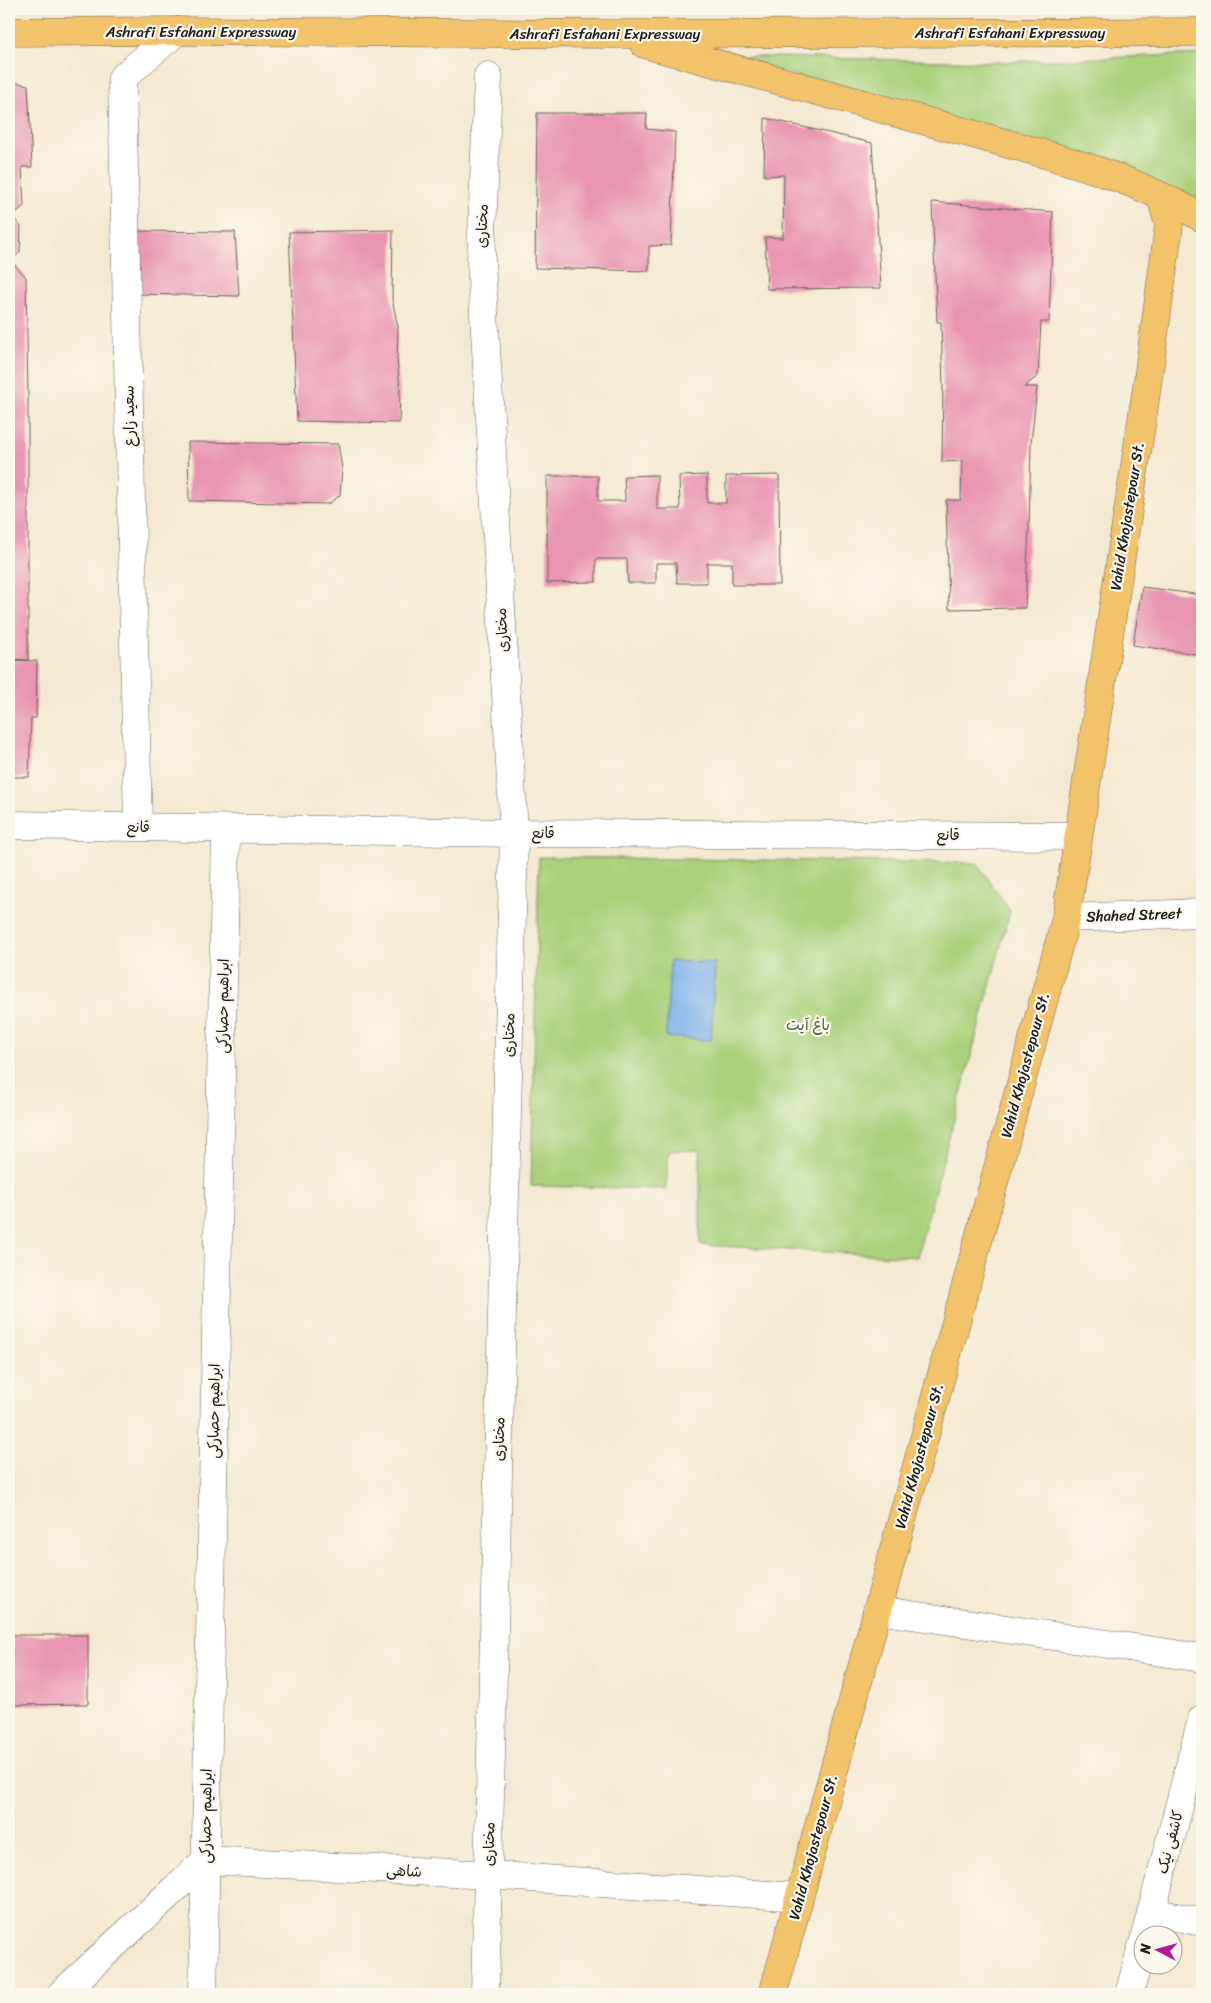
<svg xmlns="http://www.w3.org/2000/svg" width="1211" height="2003" viewBox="0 0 1211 2003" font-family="Sriracha,'Playpen Sans Arabic',sans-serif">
  <rect width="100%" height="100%" fill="#fbf7ec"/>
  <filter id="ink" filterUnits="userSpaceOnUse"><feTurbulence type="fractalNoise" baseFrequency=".02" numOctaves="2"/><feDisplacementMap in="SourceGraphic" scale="10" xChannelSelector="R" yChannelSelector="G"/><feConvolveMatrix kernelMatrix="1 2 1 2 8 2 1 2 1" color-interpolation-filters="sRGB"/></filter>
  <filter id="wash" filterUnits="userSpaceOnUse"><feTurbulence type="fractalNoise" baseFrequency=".0096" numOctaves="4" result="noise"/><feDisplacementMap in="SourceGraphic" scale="20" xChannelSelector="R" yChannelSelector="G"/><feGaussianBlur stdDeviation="1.12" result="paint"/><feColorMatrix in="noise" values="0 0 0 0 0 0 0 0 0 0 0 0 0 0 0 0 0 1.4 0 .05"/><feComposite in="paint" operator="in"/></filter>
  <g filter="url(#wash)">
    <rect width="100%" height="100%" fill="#f4e8d0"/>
    <path fill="#a9d07a" stroke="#62764b" d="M 1202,54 L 1202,204 L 733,56 L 998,62 Z
      M 539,857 L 977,863 L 1010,911 L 917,1257 L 700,1245 L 700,1150 L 669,1151 L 666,1189 L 531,1186 Z"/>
    <path fill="#7db1ea" stroke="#4c6683" d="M 670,961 L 715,963 L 711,1040 L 666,1037 Z"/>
    <g id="blocks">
      <path fill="#e994b0" d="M 9,81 L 28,85 L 32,167 L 22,167 L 24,206 L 12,216 L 21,227 L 20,252 L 11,261 L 26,277 L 28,397 L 28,660 L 9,659 Z
        M 537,113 L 647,113 L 646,129 L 675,132 L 671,245 L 649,246 L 649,271 L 535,268 Z
        M 765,118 L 872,143 L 881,288 L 767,289 L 765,237 L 783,238 L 784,175 L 764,176 Z
        M 932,202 L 1053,212 L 1049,322 L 1041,322 L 1038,376 L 1024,387 L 1037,387 L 1031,443 L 1029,528 L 1025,608 L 949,609 L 946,500 L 961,500 L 962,461 L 942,462 L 943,385 L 941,322 L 937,322 Z
        M 393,230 L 392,299 L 398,327 L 397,359 L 400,389 L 399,423 L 297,421 L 289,232 Z
        M 131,231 L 235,232 L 239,296 L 132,294 Z
        M 188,442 L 338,444 L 342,469 L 340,495 L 328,504 L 189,501 Z
        M 657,475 L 657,509 L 680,509 L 679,476 L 707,475 L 707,503 L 726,503 L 726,476 L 779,475 L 780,585 L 732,585 L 732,563 L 707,563 L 707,583 L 677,583 L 676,563 L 656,563 L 656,583 L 628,583 L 627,559 L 596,559 L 596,582 L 547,583 L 547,476 L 598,476 L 598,501 L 625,501 L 624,476 Z
        M 1142,587 L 1202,595 L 1202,655 L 1133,645 Z
        M 9,660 L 37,661 L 36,718 L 31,718 L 29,777 L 9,777 Z
        M 12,1635 L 88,1635 L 88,1704 L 12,1705 Z"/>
    </g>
  </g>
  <g filter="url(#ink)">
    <use href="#blocks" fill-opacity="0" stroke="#68635b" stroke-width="1"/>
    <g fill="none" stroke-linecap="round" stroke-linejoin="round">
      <defs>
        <path id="minor" d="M 9,825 L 514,833 L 1077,836
          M 138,827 L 122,78 L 177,31
          M 1066,918 L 1202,913
          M 877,1610 L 1202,1658
          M 1151,1912 L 1202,1922
          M 1145,1936 L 1202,1719
          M 61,1994 L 206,1860 L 489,1875 L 799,1897
          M 203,1994 L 226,829
          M 485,1994 L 514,833 L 481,261 L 488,76
          M 1129,1994 L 1144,1940"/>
        <path id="major" d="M 773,1994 L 1066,918 L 1146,393 L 1169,225 L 1161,197"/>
        <path id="highway" d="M 9,32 L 177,31 L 609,34 L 1202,32
          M 644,44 C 749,72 853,101 958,130 C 1040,153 1128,173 1202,218"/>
      </defs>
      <use href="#minor" stroke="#68635b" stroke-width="29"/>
      <use href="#major" stroke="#68635b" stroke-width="29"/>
      <use href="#highway" stroke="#68635b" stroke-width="29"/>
      <use href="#minor" stroke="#fff" stroke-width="28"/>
      <use href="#major" stroke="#f2c36a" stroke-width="28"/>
      <use href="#highway" stroke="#f2c36a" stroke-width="28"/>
    </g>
  </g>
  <g text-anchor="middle" stroke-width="4.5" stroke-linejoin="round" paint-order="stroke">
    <g font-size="15" fill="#1c1c1c" stroke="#fbf7ec">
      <text x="201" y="37">Ashrafi Esfahani Expressway</text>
      <text x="1010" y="38">Ashrafi Esfahani Expressway</text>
      <text x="605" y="39">Ashrafi Esfahani Expressway</text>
      <text transform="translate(482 226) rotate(-88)" y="5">مختاری</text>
      <text transform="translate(129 416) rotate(-91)" y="5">سعید زارع</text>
      <text transform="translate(1127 516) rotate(-81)" y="5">Vahid Khojastepour St.</text>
      <text transform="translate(502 630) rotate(-93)" y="5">مختاری</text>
      <text transform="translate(138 827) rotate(1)" y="5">قانع</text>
      <text x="543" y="838">قانع</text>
      <text x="948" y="840">قانع</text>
      <text transform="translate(1134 915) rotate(-2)" y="5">Shahed Street</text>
      <text transform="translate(223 1006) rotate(-89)" y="5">ابراهیم حصارکی</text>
      <text transform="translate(509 1035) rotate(-89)" y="5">مختاری</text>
      <text transform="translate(1025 1065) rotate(-75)" y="5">Vahid Khojastepour St.</text>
      <text transform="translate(214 1411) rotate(-89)" y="5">ابراهیم حصارکی</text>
      <text transform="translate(499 1439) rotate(-89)" y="5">مختاری</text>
      <text transform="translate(919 1456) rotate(-75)" y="5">Vahid Khojastepour St.</text>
      <text transform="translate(206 1816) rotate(-89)" y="5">ابراهیم حصارکی</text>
      <text transform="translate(1170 1842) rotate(-75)" y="5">کاشفی نیک</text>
      <text transform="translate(489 1844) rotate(-89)" y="5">مختاری</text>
      <text transform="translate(813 1847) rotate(-75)" y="5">Vahid Khojastepour St.</text>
      <text transform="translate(404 1871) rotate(3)" y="5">شاهی</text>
    </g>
    <g font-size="15" fill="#4d5b3d" stroke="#fbf7ec">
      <text x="808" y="1030">باغ آیت</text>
    </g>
  </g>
  <rect width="1211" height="2003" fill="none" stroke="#fbf7ec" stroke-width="30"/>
  <g transform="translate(1158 1950) rotate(276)"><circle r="24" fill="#fbf7ec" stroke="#a29f99"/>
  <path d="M0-4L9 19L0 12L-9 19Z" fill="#b5179e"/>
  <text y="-8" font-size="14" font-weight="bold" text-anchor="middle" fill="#1c1c1c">N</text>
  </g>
</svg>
